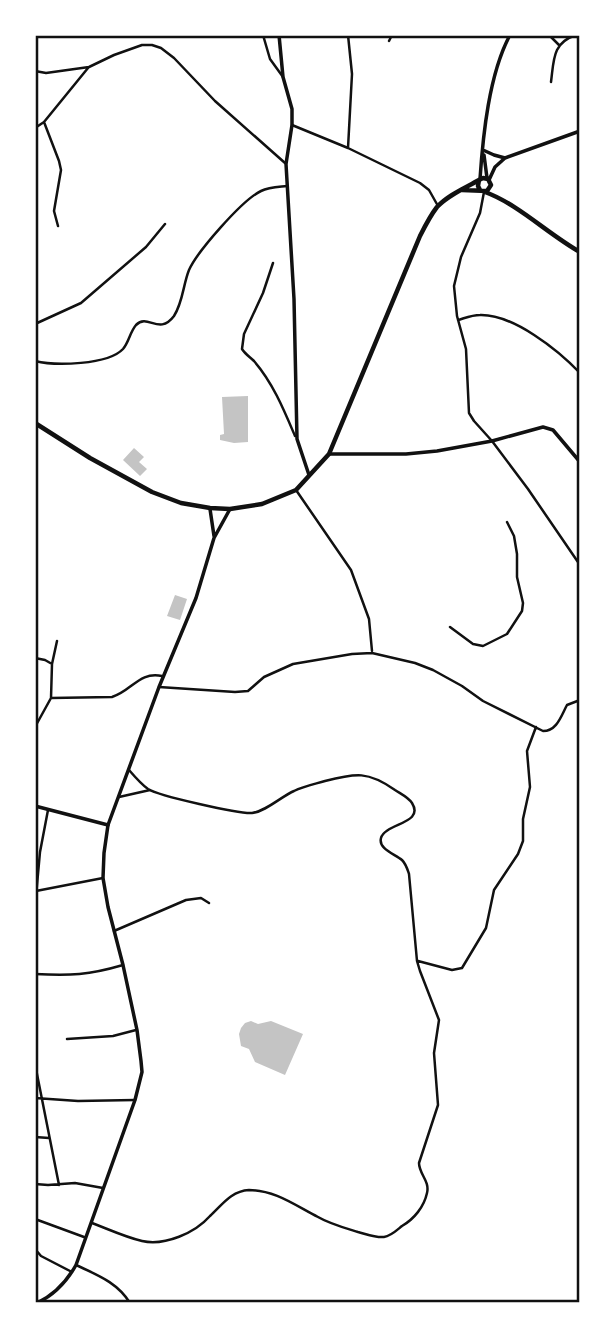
<svg xmlns="http://www.w3.org/2000/svg" width="615" height="1338" viewBox="0 0 615 1338" font-family="'DM Sans',sans-serif">
  <rect width="100%" height="100%" fill="#fff"/>
  <path fill="#c4c4c4" d="M 248,396 L 248,442 L 234,443 L 220,440 L 220,435 L 224,434 L 222,397 Z
    M 134,448 L 144,457 L 139,462 L 147,469 L 140,476 L 123,460 Z
    M 175,595 L 187,599 L 180,620 L 167,616 Z
    M 251,1021 L 258,1024 L 271,1021 L 303,1034 L 285,1075 L 255,1062 L 249,1049 L 241,1046 L 239,1034 L 241,1028 L 245,1023 Z"/>
  <g fill="none" stroke-linecap="round" stroke-linejoin="round">
    <path stroke="#111" stroke-width="2.5" d="M 263,35 L 270,59 L 283,77
      M 348,35 L 352,74 L 348,148
      M 549,35 L 559,45
      M 389,41 L 392,35
      M 35,71 L 46,73 L 89,67 L 114,55 L 142,45 L 152,45 L 161,48 L 174,58 L 215,101 L 285,163
      M 551,82 C 554,60 552,43 576,35
      M 44,122 L 59,161 L 61,170 L 54,211 L 58,226
      M 292,125 L 348,148 L 420,183 L 429,190 L 438,206
      M 35,128 L 44,122 L 88,68
      M 484,192 L 480,213 L 461,257 L 454,286 L 457,316 L 466,349 L 469,413 L 474,421 L 492,441 L 528,489 L 580,565
      M 273,263 L 263,293 L 244,334 L 242,349 C 245,354 250,357 254,361 C 273,383 284,410 295,436
      M 458,320 C 465,318 472,315 480,315 C 513,314 558,350 580,373
      M 35,324 L 81,303 L 146,247 L 165,224
      M 35,361 C 55,366 108,365 123,349 C 129,342 130,332 136,325 C 148,313 159,336 174,316 C 183,302 183,285 189,270 C 197,252 242,200 261,191 C 269,187 278,187 287,186
      M 296,490 L 351,570 L 369,619 L 372,651
      M 450,627 L 473,644 L 483,646 L 507,634 L 522,611 L 523,603 L 517,577 L 517,554 L 514,536 L 507,522
      M 35,658 L 45,660 L 52,664 L 51,698
      M 52,664 L 57,641
      M 159,687 L 235,692 L 248,691 L 264,677 L 293,664 L 352,654 L 372,653 L 415,663 L 433,670 L 462,686 L 483,701 L 543,731 C 557,731 561,716 567,705 L 580,700
      M 35,727 L 51,698 L 112,697 C 132,691 139,671 162,676
      M 119,797 L 150,790
      M 36,891 L 103,878
      M 35,907 L 40,852 L 48,810
      M 114,931 L 186,900 L 201,898 L 209,903
      M 418,961 L 452,970 L 462,968 L 486,928 L 494,890 L 518,854 L 523,841 L 523,819 L 530,787 L 527,751 L 536,727
      M 35,974 C 70,976 89,975 123,965
      M 67,1039 L 113,1036 L 136,1030
      M 35,1064 L 59,1185
      M 35,1098 L 78,1101 L 135,1100
      M 35,1137 L 49,1138
      M 35,1184 L 48,1185 L 75,1183 L 103,1188
      M 35,1219 L 84,1237
      M 92,1223 C 108,1229 125,1237 142,1241 C 165,1246 195,1233 210,1216 C 222,1205 231,1191 249,1190 C 275,1190 296,1206 318,1217 C 330,1224 345,1228 358,1232 C 366,1234 376,1238 384,1237 C 391,1236 397,1230 402,1226 C 414,1219 424,1207 427,1193 C 430,1181 419,1174 419,1163 L 438,1105 L 434,1053 L 439,1020 L 420,971 L 417,961 L 409,874 C 407,868 406,864 402,860 C 395,854 378,849 381,838 C 385,823 425,824 412,803 C 408,797 401,794 395,790 C 368,771 356,773 325,781 C 315,784 304,786 294,791 C 282,796 265,812 252,813 C 239,814 159,796 148,789 C 141,784 135,777 129,770
      M 35,1249 L 41,1256 L 72,1272
      M 76,1265 C 97,1275 117,1282 130,1303"/>
    <path stroke="#111" stroke-width="3.5" d="M 279,35 L 283,77 L 292,109 L 292,125 L 286,164 L 294,299 L 297,439 L 309,475
      M 483,150 L 494,155 L 505,158
      M 484,155 L 487,178
      M 480,179 C 483,135 489,74 510,35
      M 489,180 L 495,167 L 505,158 L 580,131
      M 329,454 L 406,454 L 437,451 L 492,441 L 543,427 L 553,430 L 580,462
      M 35,806 L 108,825"/>
    <path stroke="#111" stroke-width="3.5" d="M 210,509 L 214,536
      M 37,1303 C 54,1295 67,1281 76,1265 L 135,1100 L 142,1072 L 141,1061 L 137,1030 L 123,965 L 108,907 L 103,878 L 104,853 L 108,825 L 159,687 L 196,598 L 214,538 L 230,509"/>
    <path stroke="#111" stroke-width="4.5" d="M 462,190 L 487,191 L 491,185 L 488,179 L 483,178 L 479,180 L 478,186 L 480,190
      M 485,192 C 518,204 548,234 580,252
      M 35,423 L 90,458 L 152,492 L 181,503 L 210,508 L 230,509 L 262,504 L 296,490 L 329,454 L 420,236 C 425,226 430,216 437,207 C 448,195 465,188 479,180"/>
  </g>
  <rect width="615" height="1338" fill="none" stroke="#ffffff" stroke-width="74"/>
  <rect x="37" y="37" width="541" height="1264" fill="none" stroke="#111" stroke-width="2.5"/>
</svg>
